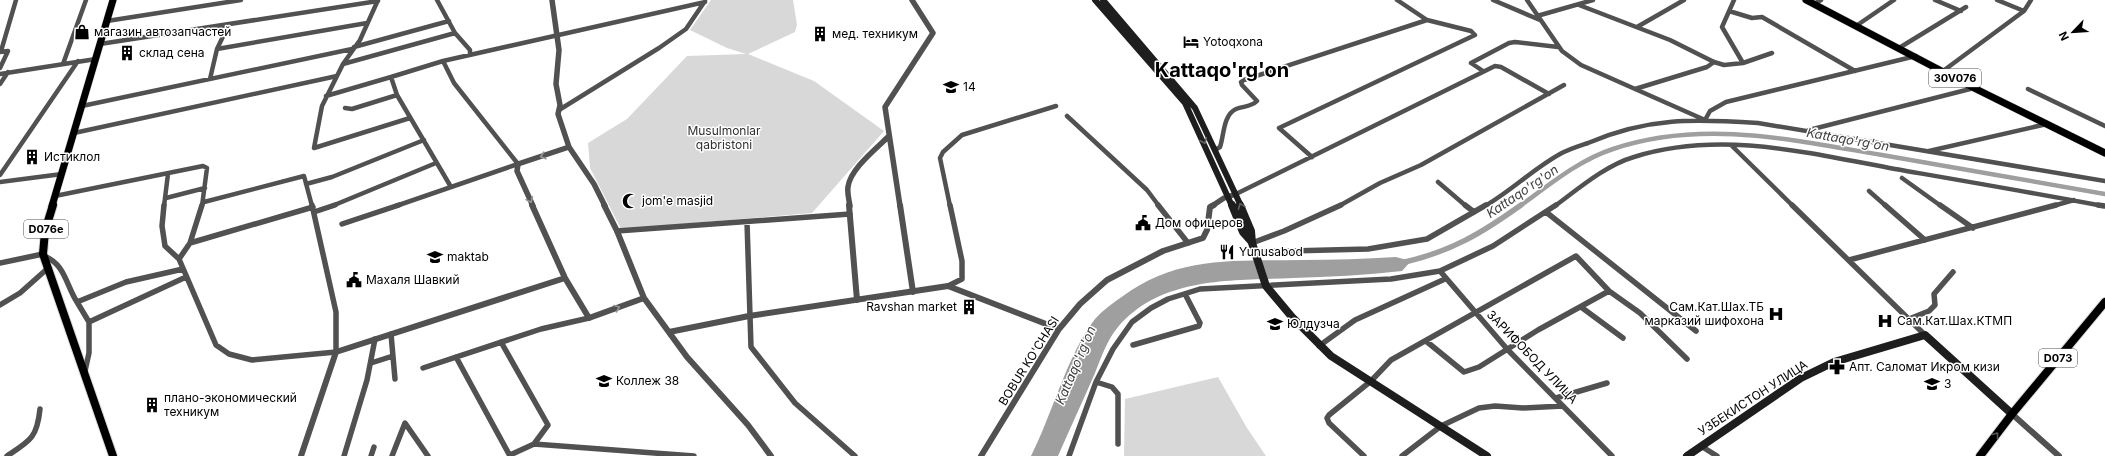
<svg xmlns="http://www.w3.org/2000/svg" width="2105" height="456" viewBox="0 0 2105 456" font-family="Inter,sans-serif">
  <rect width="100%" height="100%" fill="#fff"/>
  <path fill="#d8d8d8" d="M 711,0 L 793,0 L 797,25 L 795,32 L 748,54 L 814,81 L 884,131 L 812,213 L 621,229 L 590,168 L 588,143 L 627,119 L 687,56 L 746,54 L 727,48 L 690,30 Z
    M 1218,377 L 1247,428 L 1266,456 L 1124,456 L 1125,399 Z"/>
  <path fill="#9f9f9f" d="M 1396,257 L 1411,261 L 1402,271 C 1365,275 1329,277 1293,278 C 1232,281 1162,276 1118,327 C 1107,340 1101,358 1095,373 C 1083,401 1070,428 1058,456 L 1031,456 C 1052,415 1067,355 1095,319 C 1103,310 1113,303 1123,296 C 1178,255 1238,261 1302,260 C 1334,260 1365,259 1396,257 Z"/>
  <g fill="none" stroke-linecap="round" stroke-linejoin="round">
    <path stroke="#9f9f9f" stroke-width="4.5" d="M 1520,206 C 1549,185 1579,160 1613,149 C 1702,119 1793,140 1882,155 C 1956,168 2031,181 2105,194"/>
    <path stroke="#9f9f9f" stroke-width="5.5" d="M 1405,262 C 1452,251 1482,233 1521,205"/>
    <defs>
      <path id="primary-far1" d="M 1806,0 L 1974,88 L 2105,153
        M 52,206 L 113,0"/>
      <path id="primary" d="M 53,205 L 45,231 L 43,254 L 113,456
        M 1980,456 L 2012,414 L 2105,302"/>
    </defs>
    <use href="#primary-far1" stroke="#dbdbdb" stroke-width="8"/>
    <use href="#primary" stroke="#dbdbdb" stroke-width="10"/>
    <path stroke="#515151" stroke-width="4.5" d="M 378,0 L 360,40 L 343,64 L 322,106 L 314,148 L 410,118
      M 437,0 L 455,33 L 470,50 L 470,54
      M 1493,0 L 1540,20
      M 1527,0 L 1562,51 L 1581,65 L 1705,120 L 1710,111 L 1726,102 L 1916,56
      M 1734,0 L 1722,27 L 1743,63
      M 1935,0 L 1961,11
      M 1997,0 L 2024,11
      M 1814,4 L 1821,0
      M 1579,5 L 1670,40 L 1714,62 L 1724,65 L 1743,63 L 1772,53
      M 1729,11 L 1752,18 L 1762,17 L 1855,71
      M 1537,16 L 1593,0
      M 107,21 L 241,0
      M 1856,26 L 1894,0
      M 1637,27 L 1684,0
      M 100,44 L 378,1
      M 354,47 L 449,21
      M 1899,48 L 1966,7
      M 217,49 L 367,23
      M 1,51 L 16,0
      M 0,52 L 8,51 L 0,68
      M 63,64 L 86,0
      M 343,64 L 455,33
      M 1483,71 L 1471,63 L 1509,43 L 1515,42 L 1558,47
      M 1943,71 L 2024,11 L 2031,0
      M 0,74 L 96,59
      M 210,79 L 217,49 L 229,24
      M 0,84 L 8,72
      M 1635,89 L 1707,67 L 1714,62
      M 2028,89 L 2105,126
      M 326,96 L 391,77
      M 82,106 L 352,49
      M 345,108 L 352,109 L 397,95
      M 559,110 L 659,48 L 686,29 L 705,1
      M 1067,116 L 1147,190 L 1159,206
      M 1809,130 L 1974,88
      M 74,133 L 337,76
      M 1731,145 L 1793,206
      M 1215,150 L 1220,147 C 1224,136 1223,115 1236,109 C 1244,106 1251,107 1257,101 L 1242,85 L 1241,82 L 1244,80 L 1427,20
      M 1929,151 L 2047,124
      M 1312,157 L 1279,128 L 1475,35 L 1471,31 L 1427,20 L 1397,0
      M 0,175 L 78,61
      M 1902,178 L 1941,206
      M 0,182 L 62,174
      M 1438,182 L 1466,206
      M 306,184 L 332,177 L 424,140
      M 451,187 L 397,95 L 391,77 L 443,61 L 705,2
      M 1869,191 L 1886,206
      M 1236,194 L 1495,66 L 1501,67 L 1549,94
      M 55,196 L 203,166 L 207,168 L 202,206
      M 166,198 L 205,188
      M 204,202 L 304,176 L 312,206
      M 164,206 L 168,174
      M 332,206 L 436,163
      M 396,206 L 518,164 L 454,83 L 443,61
      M 950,206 L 940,158 L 943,152 L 962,135 L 1056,106
      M 1339,206 L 1380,183 L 1421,165 L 1564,85
      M 1485,206 C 1511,191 1533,169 1560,154 C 1569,149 1579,146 1588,143 C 1649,117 1694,119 1758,123 L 2105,181
      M 1555,206 C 1578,189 1606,165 1634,157 C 1720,130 1809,153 1895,169 C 1964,181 2034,193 2103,206
      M 2053,206 L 2074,200"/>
    <path stroke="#515151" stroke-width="5.5" d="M 164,205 L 162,226 L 165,246 L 179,259 L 216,345 L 229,354 L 252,360 L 336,352 L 336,312 L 312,205
      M 1158,205 L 1188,243
      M 1465,205 L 1474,212
      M 1792,205 L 1925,335
      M 1885,205 L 1925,240
      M 1940,205 L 1973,228
      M 2098,205 L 2105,206
      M 314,212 L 335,205
      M 1546,212 L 1696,331
      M 747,222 L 751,347 L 795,403 L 855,456
      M 342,224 L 399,205
      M 617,231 L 850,214
      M 190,243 L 202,205
      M 1252,243 L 1284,231 L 1341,205
      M 1255,252 L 1368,249 L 1427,239 L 1486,205
      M 44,256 C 65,264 66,285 77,302 L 126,282 L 183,269
      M 179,259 L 190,243 L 313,207
      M 1849,260 L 2056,205
      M 0,263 L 43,254
      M 1440,271 L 1507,349 L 1612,456
      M 948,286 L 962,279 L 962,261 L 950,205
      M 77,302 L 89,322 L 89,353 L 85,371
      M 0,305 L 20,293 L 47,269
      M 1581,307 L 1623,338
      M 1909,319 L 1929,311 L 1935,305 L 1934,294 L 1953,272
      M 89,322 L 186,277
      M 391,334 L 395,379
      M 1426,341 L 1464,372 L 1479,367 L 1538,330 L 1609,291
      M 501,342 L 548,425 L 534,444
      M 1133,345 L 1199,326 L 1200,323 L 1185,294
      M 1319,346 L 1355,320 L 1445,279
      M 456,357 L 510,456
      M 371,363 L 393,356
      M 423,368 L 541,329 L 589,318
      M 1096,382 L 1112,387 L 1118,394 L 1118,444
      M 1556,398 L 1607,383
      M 1701,446 L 1717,456
      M 510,455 L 534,444 L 694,456
      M 7,456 C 30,441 37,438 40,409
      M 344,456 L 367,380 L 375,339
      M 371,456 L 374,447
      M 392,456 L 405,423 L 428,456
      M 1069,456 L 1096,382 L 1113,349 L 1132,322 L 1151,308 L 1168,299 L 1200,289 L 1391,279 L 1440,271 L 1493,246 L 1556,205
      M 1364,456 L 1329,423 L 1327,418 L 1329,415 L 1371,381 L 1391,360 L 1576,256 L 1609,291 L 1640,313 L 1687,359
      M 1402,456 L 1441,426 L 1479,408 L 1495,406 L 1523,408 L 1563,406"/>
    <path stroke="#515151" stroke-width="5.5" d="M 552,0 L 559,50 L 556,84 L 560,105 L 558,114 L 569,147 L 594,184 L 605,206
      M 533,206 L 517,171 L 518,164 L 569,147
      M 850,206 C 849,200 847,193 848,187 C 850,169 877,148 889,136
      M 900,206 L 885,107 L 933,33 L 912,0
      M 1212,206 L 1224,198 L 1236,194"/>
    <path stroke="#515151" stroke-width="6" d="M 532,205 L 565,278 L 589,318 L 644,298
      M 604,205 L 617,231 L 644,298 L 687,357 L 748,425 L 771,456
      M 849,205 L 857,300
      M 900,205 L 913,292
      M 669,332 L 749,316 L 948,286 L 1059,329
      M 2012,414 L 2059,456
      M 301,456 L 336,352 L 565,278
      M 981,456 L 1059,329 L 1080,304 L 1107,280 L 1163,251 L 1203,238 L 1207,230 L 1210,207 L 1214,205"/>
    <path stroke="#1e1e1e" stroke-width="6" d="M 1095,0 L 1185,103 L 1232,206
      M 1103,0 L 1195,108 L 1241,206"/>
    <path stroke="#1e1e1e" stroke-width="8" d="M 1232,205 L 1243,232 L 1252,242
      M 1240,205 L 1251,231 L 1252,243 L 1266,286 L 1292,317 L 1331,356 L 1487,456
      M 1687,456 L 1801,378 L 1834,362 L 1925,335 L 2012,414"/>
    <use href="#primary-far1" stroke="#000" stroke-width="7"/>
    <use href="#primary" stroke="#000" stroke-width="8"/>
  </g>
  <defs><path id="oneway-chevron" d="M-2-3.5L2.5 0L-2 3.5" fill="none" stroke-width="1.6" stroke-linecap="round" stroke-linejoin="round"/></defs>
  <g stroke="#626262">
    <use href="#oneway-chevron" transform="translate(1204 141) rotate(65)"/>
    <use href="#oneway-chevron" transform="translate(1241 206) rotate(-111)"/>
  </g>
  <g stroke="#979797">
    <use href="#oneway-chevron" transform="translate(543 156) rotate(162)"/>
    <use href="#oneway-chevron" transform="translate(530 200) rotate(66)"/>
    <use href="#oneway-chevron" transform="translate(617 308) rotate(-21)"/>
  </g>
  <use stroke="#595959" href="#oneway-chevron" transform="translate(1996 435) rotate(-53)"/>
  <defs>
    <symbol id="shop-bare" viewBox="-9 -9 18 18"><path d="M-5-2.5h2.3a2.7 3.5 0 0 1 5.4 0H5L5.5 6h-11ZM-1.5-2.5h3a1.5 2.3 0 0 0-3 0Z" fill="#000" stroke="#fff" stroke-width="2.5" paint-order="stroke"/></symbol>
    <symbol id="building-bare" viewBox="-9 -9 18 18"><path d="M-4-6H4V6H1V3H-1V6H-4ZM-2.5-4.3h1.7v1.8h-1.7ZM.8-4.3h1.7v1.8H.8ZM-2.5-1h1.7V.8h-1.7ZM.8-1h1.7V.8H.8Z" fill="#000" stroke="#fff" stroke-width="2.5" paint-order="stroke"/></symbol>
    <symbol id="hotel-bare" viewBox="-9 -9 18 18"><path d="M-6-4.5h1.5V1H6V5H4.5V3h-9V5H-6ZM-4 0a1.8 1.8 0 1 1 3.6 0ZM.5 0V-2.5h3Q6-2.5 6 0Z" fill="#000" stroke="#fff" stroke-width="2.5" paint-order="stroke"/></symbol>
    <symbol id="school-bare" viewBox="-9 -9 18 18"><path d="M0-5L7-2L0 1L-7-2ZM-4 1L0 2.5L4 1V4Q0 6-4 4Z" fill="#000" stroke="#fff" stroke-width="2.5" paint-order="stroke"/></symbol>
    <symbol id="mosque-bare" viewBox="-9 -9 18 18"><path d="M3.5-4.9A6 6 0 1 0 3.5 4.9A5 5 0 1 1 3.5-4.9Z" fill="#000" stroke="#fff" stroke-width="2.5" paint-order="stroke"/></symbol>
    <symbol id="civic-bare" viewBox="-9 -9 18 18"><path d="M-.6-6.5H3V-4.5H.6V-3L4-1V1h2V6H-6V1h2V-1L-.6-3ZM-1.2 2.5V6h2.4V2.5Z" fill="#000" stroke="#fff" stroke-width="2.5" paint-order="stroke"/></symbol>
    <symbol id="restaurant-bare" viewBox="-9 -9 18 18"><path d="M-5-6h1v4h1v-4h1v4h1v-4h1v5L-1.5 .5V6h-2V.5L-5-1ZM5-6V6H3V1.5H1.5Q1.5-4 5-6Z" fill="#000" stroke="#fff" stroke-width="2.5" paint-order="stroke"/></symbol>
    <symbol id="hospital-bare" viewBox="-9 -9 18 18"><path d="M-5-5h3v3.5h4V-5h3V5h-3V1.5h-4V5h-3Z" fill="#000" stroke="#fff" stroke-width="2.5" paint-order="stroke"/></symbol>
    <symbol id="pharmacy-bare" viewBox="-9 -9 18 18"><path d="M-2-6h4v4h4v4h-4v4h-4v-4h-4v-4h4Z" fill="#000" stroke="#fff" stroke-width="2.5" paint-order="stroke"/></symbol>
  </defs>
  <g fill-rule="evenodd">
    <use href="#shop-bare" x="71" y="21" width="22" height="22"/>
    <use href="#building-bare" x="809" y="23" width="22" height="22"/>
    <use href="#hotel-bare" x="1180" y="31" width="22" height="22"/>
    <use href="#building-bare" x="116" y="42" width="22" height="22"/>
    <use href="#school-bare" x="940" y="76" width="22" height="22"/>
    <use href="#building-bare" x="21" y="146" width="22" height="22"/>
    <use href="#mosque-bare" x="619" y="190" width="22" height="22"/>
    <use href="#civic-bare" x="1132" y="212" width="22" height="22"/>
    <use href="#restaurant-bare" x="1216" y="241" width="22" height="22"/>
    <use href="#school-bare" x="424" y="246" width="22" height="22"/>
    <use href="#civic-bare" x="343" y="269" width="22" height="22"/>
    <use href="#building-bare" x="958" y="296" width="22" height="22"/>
    <use href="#hospital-bare" x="1765" y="303" width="22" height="22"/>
    <use href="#hospital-bare" x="1874" y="310" width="22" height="22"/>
    <use href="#school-bare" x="1264" y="313" width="22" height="22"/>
    <use href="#pharmacy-bare" x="1826" y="356" width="22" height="22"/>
    <use href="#school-bare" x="593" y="370" width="22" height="22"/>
    <use href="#school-bare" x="1921" y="373" width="22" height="22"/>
    <use href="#building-bare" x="141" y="394" width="22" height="22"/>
  </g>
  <g text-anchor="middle" stroke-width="3" stroke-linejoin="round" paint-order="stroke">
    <g fill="#fff" stroke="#4c4c4c" stroke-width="1">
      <rect x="1929" y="69" width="52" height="18" rx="3"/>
      <rect x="24" y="220" width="44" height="18" rx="3"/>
      <rect x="2039" y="349" width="38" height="18" rx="3"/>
    </g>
    <g font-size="11" font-weight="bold" fill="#000">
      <text x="1955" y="82">30V076</text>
      <text x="46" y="233">D076e</text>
      <text x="2058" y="362">D073</text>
    </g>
    <g font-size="12" fill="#000" stroke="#fff" text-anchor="start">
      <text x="94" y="36">магазин автозапчастей</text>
      <text x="832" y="38">мед. техникум</text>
      <text x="1203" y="46">Yotoqxona</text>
      <text x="139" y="57">склад сена</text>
      <text x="963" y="91">14</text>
      <text x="44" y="161">Истиклол</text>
      <text x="642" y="205">jom'e masjid</text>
      <text x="1155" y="227">Дом офицеров</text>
      <text x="1239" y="256">Yunusabod</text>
      <text x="447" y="261">maktab</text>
      <text x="366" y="284">Махаля Шавкий</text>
      <text x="957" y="311" text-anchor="end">Ravshan market</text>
      <text x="1764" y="311" text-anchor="end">Сам.Кат.Шах.ТБ<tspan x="1764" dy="14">марказий шифохона</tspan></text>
      <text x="1897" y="325">Сам.Кат.Шах.КТМП</text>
      <text x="1287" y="328">Юлдузча</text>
      <text x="1849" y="371">Апт. Саломат Икром кизи</text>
      <text x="616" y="385">Коллеж 38</text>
      <text x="1944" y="388">3</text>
      <text x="164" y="402">плано-экономический<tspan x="164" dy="14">техникум</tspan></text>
    </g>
    <g font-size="12" fill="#2f2f2f" stroke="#fff">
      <text x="724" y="135">Musulmonlar<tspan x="724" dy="14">qabristoni</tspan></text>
    </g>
    <g font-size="12" fill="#000" stroke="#fff">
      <text transform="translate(1532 357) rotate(46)" y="4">ЗАРИФОБОД УЛИЦА</text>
      <text transform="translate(1029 361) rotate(-58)" y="4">BOBUR KO'CHASI</text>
      <text transform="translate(1753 398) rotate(-33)" y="4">УЗБЕКИСТОН УЛИЦА</text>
    </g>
    <g font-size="13" font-style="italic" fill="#404040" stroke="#fff">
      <text transform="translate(1848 139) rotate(10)" y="5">Kattaqo'rg'on</text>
      <text transform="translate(1522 191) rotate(-34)" y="5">Kattaqo'rg'on</text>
      <text transform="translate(1075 365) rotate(-67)" y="5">Kattaqo'rg'on</text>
    </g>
    <g font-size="20" font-weight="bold" fill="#000" stroke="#fff">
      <text x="1222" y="77">Kattaqo'rg'on</text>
    </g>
  </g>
  <g transform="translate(2073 32) rotate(245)" stroke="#ffffff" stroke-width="3" paint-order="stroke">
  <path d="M0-3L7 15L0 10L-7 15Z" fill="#000000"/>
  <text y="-6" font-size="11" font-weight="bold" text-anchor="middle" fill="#000000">N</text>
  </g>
</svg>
